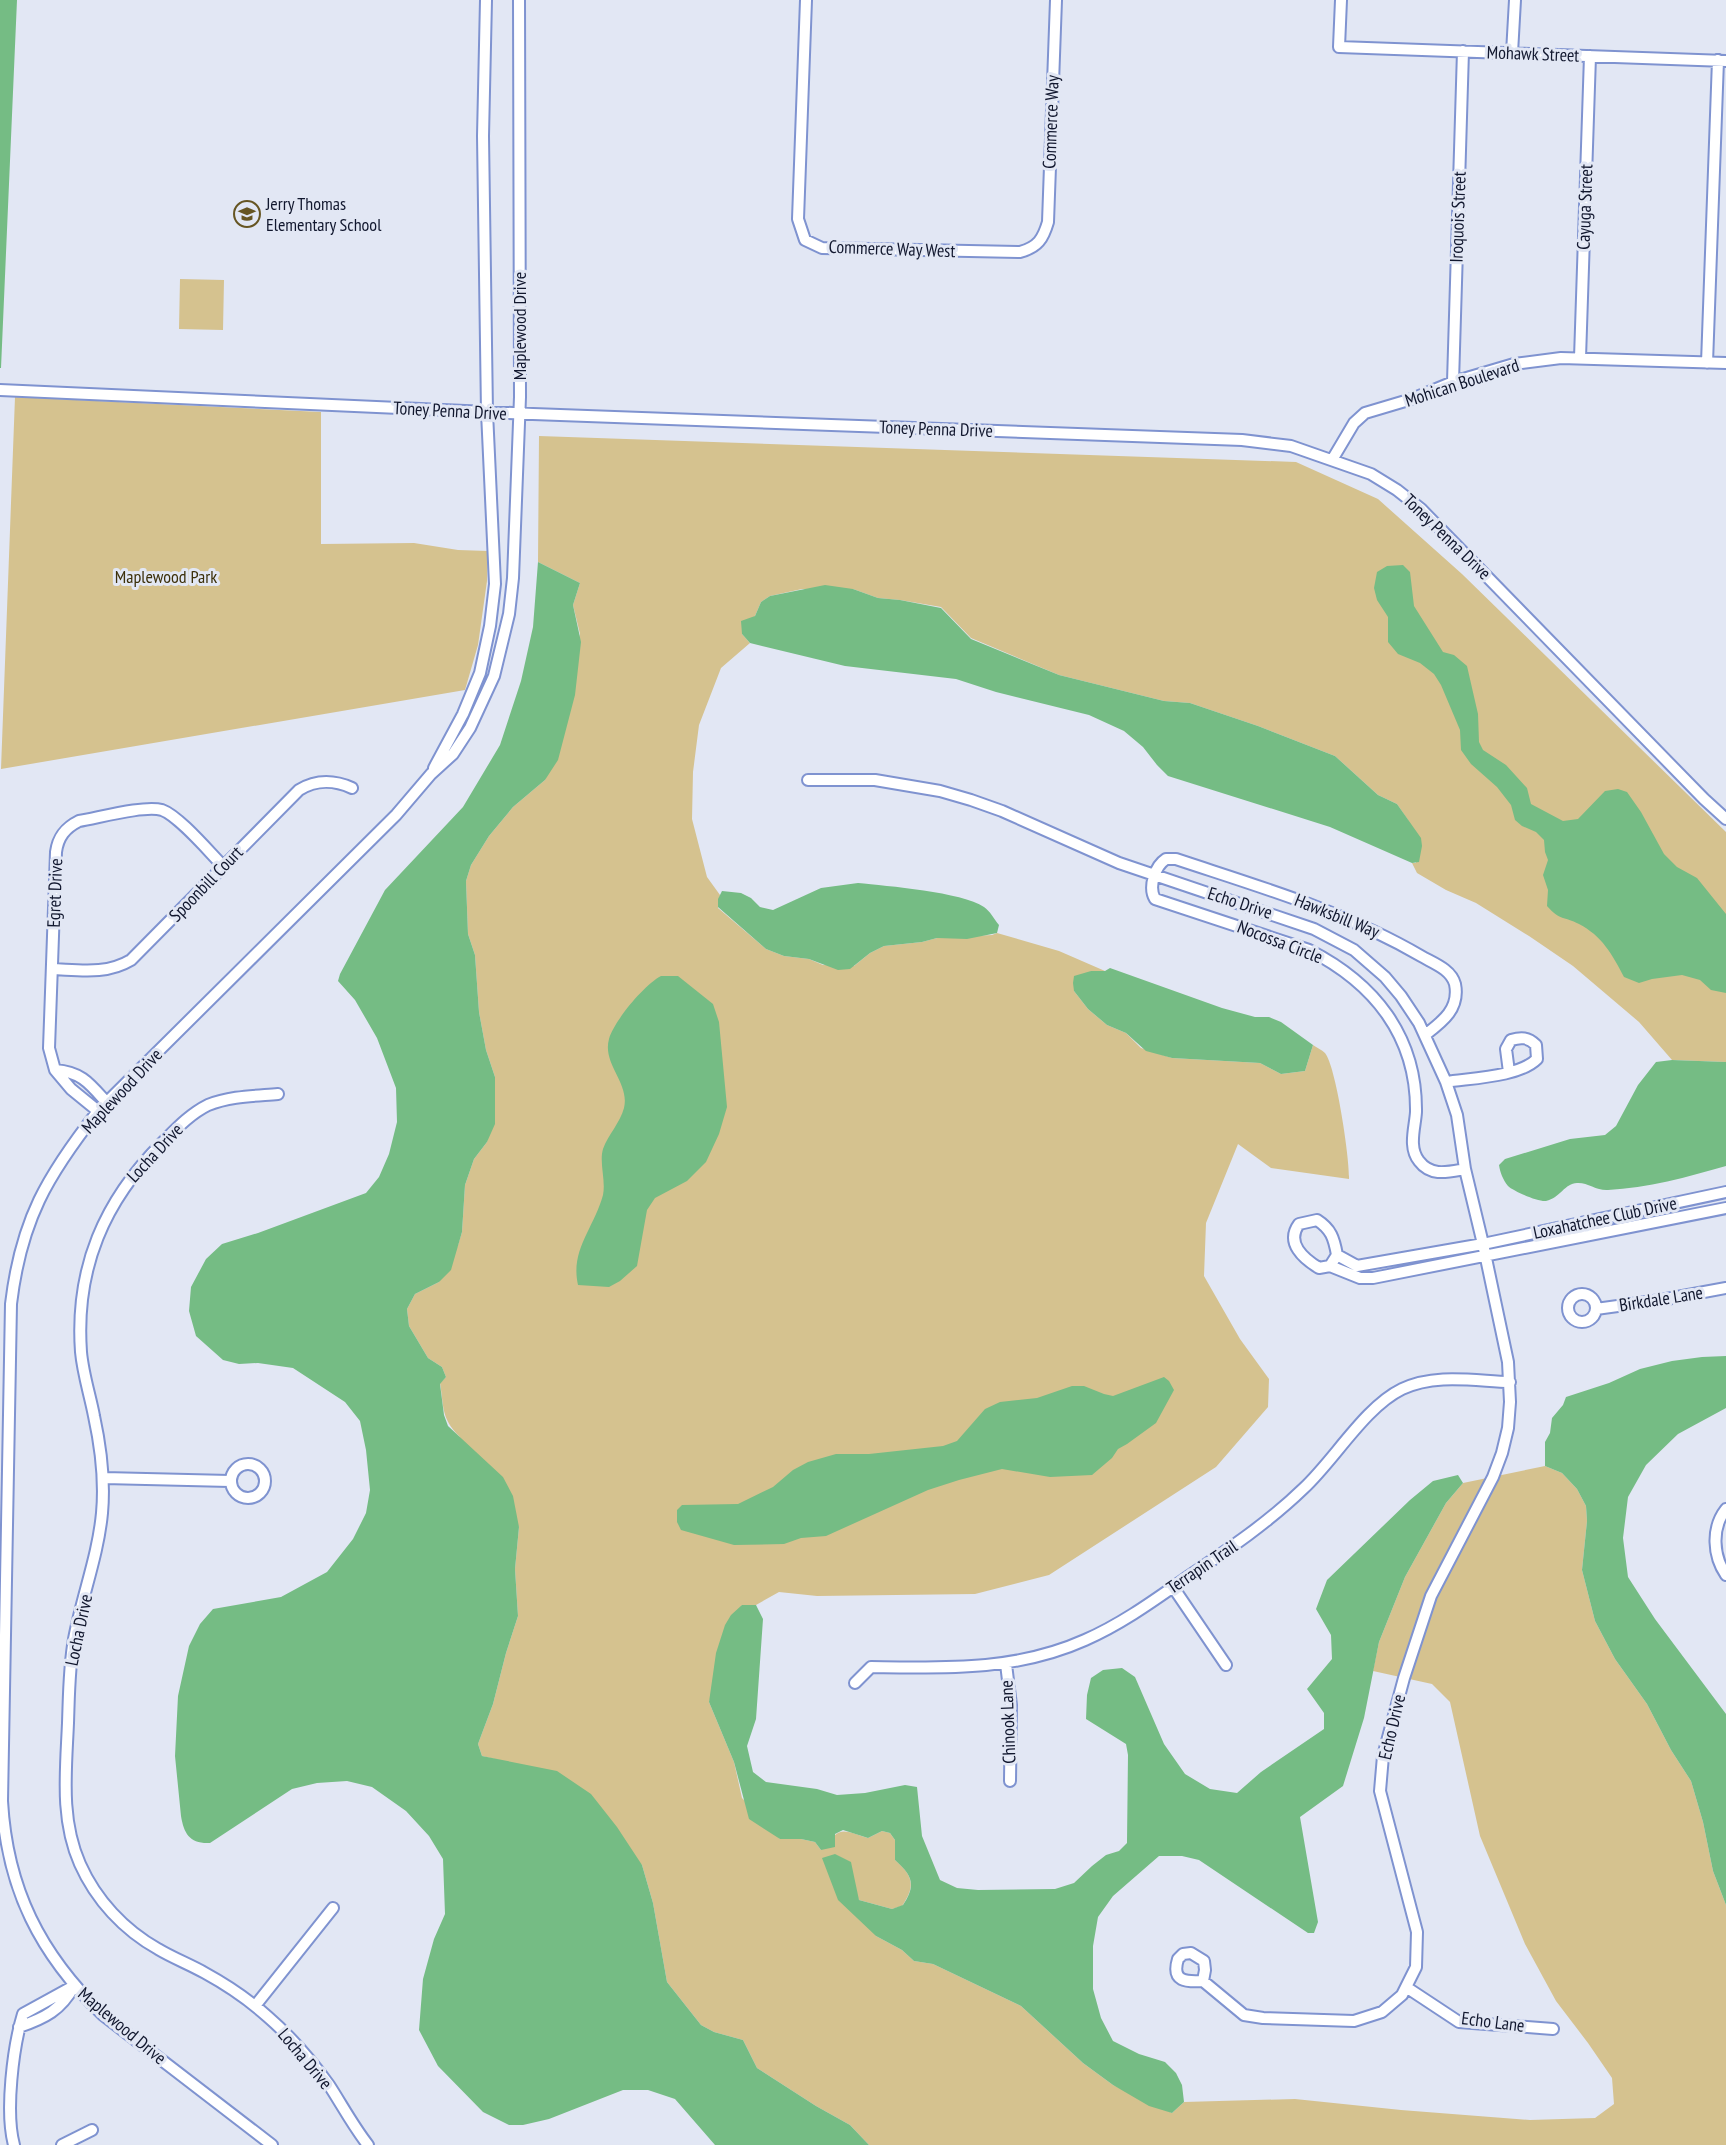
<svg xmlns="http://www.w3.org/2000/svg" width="1726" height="2145" viewBox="0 0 1726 2145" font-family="'PT Sans Narrow',sans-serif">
  <rect width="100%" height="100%" fill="#e2e7f4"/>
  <path fill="#d5c28f" d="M 180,279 L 224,280 L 223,330 L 179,329 Z
    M 15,397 L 321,412 L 321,544 L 414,543 L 458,550 L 488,551 L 487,581 L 478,645 L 465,690 L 1,769 Z
    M 539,436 L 1296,462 L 1378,499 L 1462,574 L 1726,832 L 1726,1062 L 1672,1060 L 1639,1022 L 1573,966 L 1529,936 L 1476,903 L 1446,890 L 1417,873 L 1412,863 L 1416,863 L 1408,820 L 1397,804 L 1378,795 L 1335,756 L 1258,726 L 1190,703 L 1164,701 L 1059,675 L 971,638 L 941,607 L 900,600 L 878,598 L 853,589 L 802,589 L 770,596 L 761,602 L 755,616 L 742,634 L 750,643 L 721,668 L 699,725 L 693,772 L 692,819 L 707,877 L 720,895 L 718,908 L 766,949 L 784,956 L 809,959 L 823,965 L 854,966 L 870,953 L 884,946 L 922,942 L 937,938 L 992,935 L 997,933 L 1059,951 L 1105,971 L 1091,971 L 1074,991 L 1088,1009 L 1107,1025 L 1126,1033 L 1141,1048 L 1172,1058 L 1260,1063 L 1281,1074 L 1305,1071 L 1313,1045 C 1316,1047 1322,1050 1325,1053 C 1336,1066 1350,1160 1349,1179 L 1271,1168 L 1238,1144 L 1206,1223 L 1204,1276 L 1240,1339 L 1269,1379 L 1268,1407 L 1216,1467 L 1049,1575 L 975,1594 L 817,1596 L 779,1592 L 756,1605 L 742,1605 L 709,1702 L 734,1762 L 742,1798 L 780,1839 L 801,1839 L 815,1842 L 821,1850 C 841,1826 840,1829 868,1838 L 882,1831 L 890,1833 L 895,1840 L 895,1860 C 913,1876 916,1885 902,1906 L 892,1909 L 859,1900 L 835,1854 L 876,1936 L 902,1950 L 914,1961 L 933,1964 L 1021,2006 L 1083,2063 L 1113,2085 L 1172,2113 L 1184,2102 L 1295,2099 L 1401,2110 L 1530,2120 L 1595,2118 L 1614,2104 L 1612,2078 L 1588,2043 L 1556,2001 L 1525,1944 L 1480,1836 L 1450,1702 L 1432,1684 L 1373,1671 L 1379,1642 L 1405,1577 L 1446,1503 L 1463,1483 L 1545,1466 L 1562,1473 L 1577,1489 L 1586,1506 L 1587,1521 L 1582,1570 L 1595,1621 L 1615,1659 L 1647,1704 L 1671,1750 L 1691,1781 L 1703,1822 L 1713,1871 L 1726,1905 L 1726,2145 L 869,2145 L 850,2125 L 816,2106 L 757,2068 L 743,2040 L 714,2032 L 701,2025 L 667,1982 L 653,1903 L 642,1865 L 503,1761 L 482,1756 L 478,1744 L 493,1704 L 506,1653 L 518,1616 L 515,1569 L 519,1527 L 459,1436 C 441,1418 444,1407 440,1383 L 446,1377 L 442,1367 L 428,1358 L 409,1326 L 407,1309 L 415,1294 L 439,1282 L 458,1245 L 462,1232 L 465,1185 L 474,1159 L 487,1142 L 495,1077 L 486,1050 L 479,1012 L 475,955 L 468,934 L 466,881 L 471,865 L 489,836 L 513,807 L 545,780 L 580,634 L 573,605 L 580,583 L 538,562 Z"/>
  <path fill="#75bc84" d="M 0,0 L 17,0 L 1,368 L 0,368 Z
    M 538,562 L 580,583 L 573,605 L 581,642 L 575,695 L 558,760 L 545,780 L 513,807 L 489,836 L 471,865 L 466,881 L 468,934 L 475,955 L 479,1012 L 486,1050 L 495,1077 L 495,1124 L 487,1142 L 474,1159 L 465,1185 L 462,1232 L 451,1270 L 439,1282 L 415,1294 L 407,1309 L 409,1326 L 428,1358 L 442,1367 L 446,1377 L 440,1384 L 444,1415 L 448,1426 L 503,1477 L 513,1496 L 519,1527 L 515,1569 L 518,1616 L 506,1653 L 493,1704 L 478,1744 L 482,1756 L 557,1771 L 591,1794 L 617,1827 L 642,1865 L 653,1903 L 667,1982 L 701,2025 L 714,2032 L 743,2040 L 757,2068 L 816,2106 L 850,2125 L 869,2145 L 715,2145 L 675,2099 L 648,2090 L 623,2090 L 549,2119 L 523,2125 L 509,2125 L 483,2112 L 438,2066 L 419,2030 L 423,1979 L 434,1939 L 445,1914 L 443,1859 L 429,1836 L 406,1811 L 372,1787 L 347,1781 L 317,1783 L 292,1789 L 210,1843 C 190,1844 184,1834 181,1816 L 175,1756 L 178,1696 L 189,1646 L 200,1624 L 213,1609 L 281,1597 L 327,1572 L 353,1539 L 366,1513 L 370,1490 L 366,1450 L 360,1421 L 345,1402 L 293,1368 L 258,1363 L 239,1364 L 223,1360 L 196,1336 L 189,1311 L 191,1287 L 206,1259 L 222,1244 L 258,1233 L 366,1193 L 379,1177 L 389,1154 L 397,1122 L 396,1088 L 377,1038 L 355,1000 L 338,981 L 340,974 L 385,890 L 463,807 L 500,745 L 521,681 L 533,627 Z
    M 1403,565 L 1410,572 L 1414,606 L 1443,652 L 1454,655 L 1467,666 L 1478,714 L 1479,742 L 1483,750 L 1506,765 L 1527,788 L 1531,804 L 1563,821 L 1578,819 L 1605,791 L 1618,789 L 1627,792 L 1641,812 L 1664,854 L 1677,867 L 1697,878 L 1726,914 L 1726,993 L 1711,990 L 1700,980 L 1682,975 L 1652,979 L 1639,983 L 1624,977 C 1612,954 1602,936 1579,924 C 1564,916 1560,921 1547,906 L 1548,890 L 1543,875 L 1548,860 L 1545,852 L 1544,840 L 1536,832 L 1522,826 L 1515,820 L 1511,805 L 1497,787 L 1471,764 L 1461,750 L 1460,730 L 1441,685 L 1434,674 L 1420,663 L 1398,654 L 1388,642 L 1388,617 L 1377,600 L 1374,588 L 1377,572 L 1387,566 Z
    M 825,585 L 853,589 L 878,598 L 900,600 L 941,608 L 971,639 L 1059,675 L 1164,701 L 1190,703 L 1258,726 L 1335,756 L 1378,795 L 1397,804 L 1421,838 L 1422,846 L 1419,862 L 1412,863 L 1330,827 L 1168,776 L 1157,765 L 1143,747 L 1124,731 L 1089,715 L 996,692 L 956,679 L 845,666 L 750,643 L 742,634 L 741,621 L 755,616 L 761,602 L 770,596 Z
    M 858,883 C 887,886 962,892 984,907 C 990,911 994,919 999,925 L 997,933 L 967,939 L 937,938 L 922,942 L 884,946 L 870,953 L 850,969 L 838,970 L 809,959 L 784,956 L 766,949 L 718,907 L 718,899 L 722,891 L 741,893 L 751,898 L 760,907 L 773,910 L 821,888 Z
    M 1110,968 L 1222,1008 L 1255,1017 L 1269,1017 L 1281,1022 L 1313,1045 L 1305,1071 L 1281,1074 L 1260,1063 L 1172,1058 L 1146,1051 L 1126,1033 L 1107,1025 L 1088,1009 L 1074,991 L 1073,983 L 1074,976 L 1091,971 L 1105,971 Z
    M 661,976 L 678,976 L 713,1004 L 719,1022 L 727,1107 L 719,1134 L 706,1162 L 687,1181 L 655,1198 L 647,1210 L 637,1266 L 620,1281 L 609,1287 L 578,1285 C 570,1250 594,1228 603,1195 C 606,1180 599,1163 603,1149 C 608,1135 620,1123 624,1108 C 630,1083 602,1064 609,1039 C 614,1021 644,985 661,976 Z
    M 1672,1060 L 1726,1062 L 1726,1166 C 1688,1177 1647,1188 1608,1190 C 1597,1191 1587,1182 1577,1183 C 1565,1183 1560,1198 1546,1201 C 1538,1202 1513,1191 1508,1186 C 1503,1180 1500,1172 1499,1165 L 1505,1159 L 1570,1139 L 1605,1135 L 1616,1126 L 1638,1085 L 1656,1062 Z
    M 1726,1356 L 1726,1408 L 1678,1434 L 1646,1465 L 1628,1497 L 1623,1538 L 1628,1577 L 1655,1619 L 1726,1714 L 1726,1905 L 1713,1871 L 1703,1822 L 1691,1781 L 1671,1750 L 1647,1704 L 1615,1659 L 1595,1621 L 1582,1570 L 1587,1521 L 1586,1506 L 1577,1489 L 1562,1473 L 1545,1466 L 1545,1442 L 1550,1433 L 1552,1418 L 1563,1405 L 1566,1397 L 1609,1383 L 1640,1369 L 1672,1361 L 1702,1357 Z
    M 1164,1377 L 1169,1381 L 1174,1390 L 1156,1423 L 1127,1444 L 1118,1449 L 1112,1458 L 1092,1475 L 1050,1477 L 1002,1469 L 959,1480 L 928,1490 L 826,1536 L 801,1538 L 784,1544 L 734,1545 L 681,1530 L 677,1522 L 677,1510 L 682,1505 L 738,1504 L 773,1487 L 793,1470 L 808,1462 L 836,1454 L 869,1454 L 943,1446 L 957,1441 L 985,1409 L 1000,1402 L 1037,1398 L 1072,1386 L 1084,1386 L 1104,1394 L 1113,1396 Z
    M 1458,1475 L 1463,1483 L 1446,1503 L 1405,1577 L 1379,1642 L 1364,1718 L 1343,1786 L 1300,1817 L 1318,1922 L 1314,1933 L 1308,1933 L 1199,1860 L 1182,1856 L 1159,1856 L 1113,1896 L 1098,1917 L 1093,1946 L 1093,1989 L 1101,2018 L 1113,2041 L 1139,2054 L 1165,2062 L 1176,2073 L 1182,2085 L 1184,2102 L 1172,2113 L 1149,2106 L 1113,2085 L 1083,2063 L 1021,2006 L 933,1964 L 914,1961 L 902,1950 L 876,1936 L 838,1900 L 822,1858 L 835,1854 L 851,1862 L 859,1900 L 892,1909 L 903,1905 C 916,1885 913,1876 895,1860 L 895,1840 L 890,1833 L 882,1831 L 868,1838 L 843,1830 L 835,1834 L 835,1847 L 821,1850 L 815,1842 L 801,1839 L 780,1839 L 749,1819 L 734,1762 L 709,1702 L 716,1653 L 725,1625 L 731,1615 L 742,1605 L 756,1605 L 763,1619 L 756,1719 L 747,1746 L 753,1772 L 766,1782 L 817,1789 L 837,1795 L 865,1793 L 905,1785 L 917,1787 L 922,1836 L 940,1880 L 957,1888 L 978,1890 L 1055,1889 L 1074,1883 L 1092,1866 L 1106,1855 L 1119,1851 L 1127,1843 L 1128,1755 L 1126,1744 L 1086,1719 L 1087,1695 L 1091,1678 L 1103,1670 L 1122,1668 L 1135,1677 L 1164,1744 L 1185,1774 L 1210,1789 L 1237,1793 L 1261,1772 L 1324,1729 L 1324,1713 L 1307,1689 L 1332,1659 L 1331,1635 L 1316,1609 L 1327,1580 L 1410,1500 L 1433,1481 Z"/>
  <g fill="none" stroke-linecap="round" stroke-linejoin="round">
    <defs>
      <path id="minor" d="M 806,0 L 798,219 L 805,240 L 822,248 L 1020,252 C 1038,247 1043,239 1048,222 L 1056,0
        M 1341,0 L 1339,47 L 1726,61
        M 1512,53 L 1515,0
        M 1580,358 L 1590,56
        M 1707,363 L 1718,60
        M 1453,382 L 1463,51
        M 0,390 L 533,414 L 1242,440 L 1291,446 L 1371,474 L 1397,490 L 1421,509 L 1704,799 L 1726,819
        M 1332,460 L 1354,423 L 1365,413 L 1412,399 L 1453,382 L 1514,364 L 1561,358 L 1726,363
        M 434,768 L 463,714 L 480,673 L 490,626 L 495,584 L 487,412 L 483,136 L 486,0
        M 808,780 L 875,780 L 940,791 L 971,800 L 1002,811 L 1119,863 L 1314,929 L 1354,950 L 1385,977 L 1401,996 L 1419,1023 L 1446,1082 L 1457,1115 L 1465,1169 L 1483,1244 L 1508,1362 L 1510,1402 L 1508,1428 L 1502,1453 L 1493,1477 L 1431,1596 L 1404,1678 L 1383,1756 L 1380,1791 L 1417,1932 L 1416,1967 L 1402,1995 L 1382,2012 L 1354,2021 L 1263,2018 L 1244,2015 L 1203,1981 L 1205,1970 L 1204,1961 L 1191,1953 L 1183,1954 L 1178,1959 C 1171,1982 1186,1982 1203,1981
        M 52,969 C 79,970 106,975 131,960 L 299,790 C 317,779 334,780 352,788
        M 1425,1035 C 1442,1022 1460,1009 1455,984 C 1451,969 1433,963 1421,956 C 1344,911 1260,887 1176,859 L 1166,859 C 1155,866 1148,887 1155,899 L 1309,950 C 1374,983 1417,1036 1416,1112 C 1415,1128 1408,1147 1419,1161 C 1431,1177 1448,1172 1465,1169
        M 55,1070 C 82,1072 90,1084 107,1103
        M 1446,1082 C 1471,1078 1519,1077 1537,1059 L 1536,1045 C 1528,1037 1521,1037 1511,1040 L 1506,1049 L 1509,1072
        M 278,1094 C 255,1096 230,1096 208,1105 C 190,1114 177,1128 163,1142 C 104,1201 75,1268 81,1352 C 83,1374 90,1395 94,1416 C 101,1448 105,1480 102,1513 C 98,1556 82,1596 74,1639 C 69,1667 69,1695 68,1723 C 66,1771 60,1819 80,1864 C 96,1900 124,1930 158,1949 C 173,1958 189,1964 205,1973 C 227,1985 249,2000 268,2017 C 291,2037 311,2060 329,2085 C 342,2105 353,2126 368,2145
        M 98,1111 L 71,1089 L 55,1070 L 49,1048 L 56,852 C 58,837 65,828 79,821 C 98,818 144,805 162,810 C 179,816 210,853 224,867
        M 1317,1220 C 1331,1229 1334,1238 1337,1255 L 1330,1266 L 1319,1268 C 1304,1259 1285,1243 1299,1224 Z
        M 1337,1255 L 1357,1266 L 1483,1244 L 1726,1192
        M 1330,1266 L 1360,1278 L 1373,1278 L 1726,1208
        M1568 1308a14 14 0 1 1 28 0a14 14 0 1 1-28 0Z
        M 1596,1309 L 1661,1300 L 1726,1288
        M231 1481a17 17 0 1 1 34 0a17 17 0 1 1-34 0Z
        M 104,1478 L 230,1481
        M 1726,1509 C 1711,1528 1713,1556 1726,1575
        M 1173,1587 L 1226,1665
        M 1006,1664 L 1011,1705 L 1010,1781
        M 855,1683 L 871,1667 C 945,1668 1016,1671 1085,1640 C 1122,1624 1156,1599 1189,1576 C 1229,1549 1269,1522 1304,1488 C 1335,1459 1365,1407 1402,1389 C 1435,1373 1475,1381 1510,1382
        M 1406,1987 L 1459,2022 L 1553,2029
        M 255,2006 L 333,1908
        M 19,2027 C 45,2018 61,2010 74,1986
        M 14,2145 C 5,2112 13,2047 23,2014 L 74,1986
        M 62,2145 L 92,2130
        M 272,2145 L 103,2015 C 40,1954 7,1889 2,1801 L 11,1304 C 21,1220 47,1176 98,1111 L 396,815 L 431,774 L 453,754 L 470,728 L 494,676 L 509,614 L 513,578 L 520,397 L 519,0"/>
    </defs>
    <use href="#minor" stroke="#7f93d0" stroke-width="14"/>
    <use href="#minor" stroke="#fff" stroke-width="10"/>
  </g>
  <defs>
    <symbol id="school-ring" viewBox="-11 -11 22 22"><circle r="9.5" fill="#e2e7f4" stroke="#652" stroke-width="1.5"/><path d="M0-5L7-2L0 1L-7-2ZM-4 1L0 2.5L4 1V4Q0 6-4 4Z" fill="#652"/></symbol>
  </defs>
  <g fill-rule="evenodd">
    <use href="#school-ring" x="232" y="199" width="30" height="30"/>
  </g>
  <g text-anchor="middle" stroke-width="6" stroke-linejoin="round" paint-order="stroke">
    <g font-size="18" fill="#11172e" stroke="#e2e7f4">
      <text transform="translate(1533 54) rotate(2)" y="6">Mohawk Street</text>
      <text transform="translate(1051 122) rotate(-88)" y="6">Commerce Way</text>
      <text transform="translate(1585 207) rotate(-88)" y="6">Cayuga Street</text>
      <text transform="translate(1458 217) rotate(-88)" y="6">Iroquois Street</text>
      <text transform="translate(892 249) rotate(2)" y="6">Commerce Way West</text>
      <text transform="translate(520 326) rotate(-90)" y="6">Maplewood Drive</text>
      <text transform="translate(1462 383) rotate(-18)" y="6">Mohican Boulevard</text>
      <text transform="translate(450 411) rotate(3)" y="6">Toney Penna Drive</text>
      <text transform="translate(936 429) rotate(2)" y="6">Toney Penna Drive</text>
      <text transform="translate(1447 537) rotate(44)" y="6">Toney Penna Drive</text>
      <text transform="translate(206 884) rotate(-46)" y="6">Spoonbill Court</text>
      <text transform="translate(55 893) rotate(-88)" y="6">Egret Drive</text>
      <text transform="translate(1240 903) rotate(18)" y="6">Echo Drive</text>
      <text transform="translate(1337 916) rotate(22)" y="6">Hawksbill Way</text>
      <text transform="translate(1280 942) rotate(21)" y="6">Nocossa Circle</text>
      <text transform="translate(122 1091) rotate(-47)" y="6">Maplewood Drive</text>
      <text transform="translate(155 1153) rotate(-47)" y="6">Locha Drive</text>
      <text transform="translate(1605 1218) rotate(-12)" y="6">Loxahatchee Club Drive</text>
      <text transform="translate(1661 1299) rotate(-9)" y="6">Birkdale Lane</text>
      <text transform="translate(1202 1567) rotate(-34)" y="6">Terrapin Trail</text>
      <text transform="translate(79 1630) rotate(-78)" y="6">Locha Drive</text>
      <text transform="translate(1008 1722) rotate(-92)" y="6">Chinook Lane</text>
      <text transform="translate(1392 1727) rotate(-77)" y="6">Echo Drive</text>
      <text transform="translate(1493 2022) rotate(7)" y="6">Echo Lane</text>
      <text transform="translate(122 2026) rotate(40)" y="6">Maplewood Drive</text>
      <text transform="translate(305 2059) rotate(50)" y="6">Locha Drive</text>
    </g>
    <g font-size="18" fill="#11172e" stroke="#e2e7f4" text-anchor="start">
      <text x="266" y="210">Jerry Thomas<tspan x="266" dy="21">Elementary School</tspan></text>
    </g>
    <g font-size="18" fill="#3c300a" stroke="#e2e7f4">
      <text x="166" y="583">Maplewood Park</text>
    </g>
  </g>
</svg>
